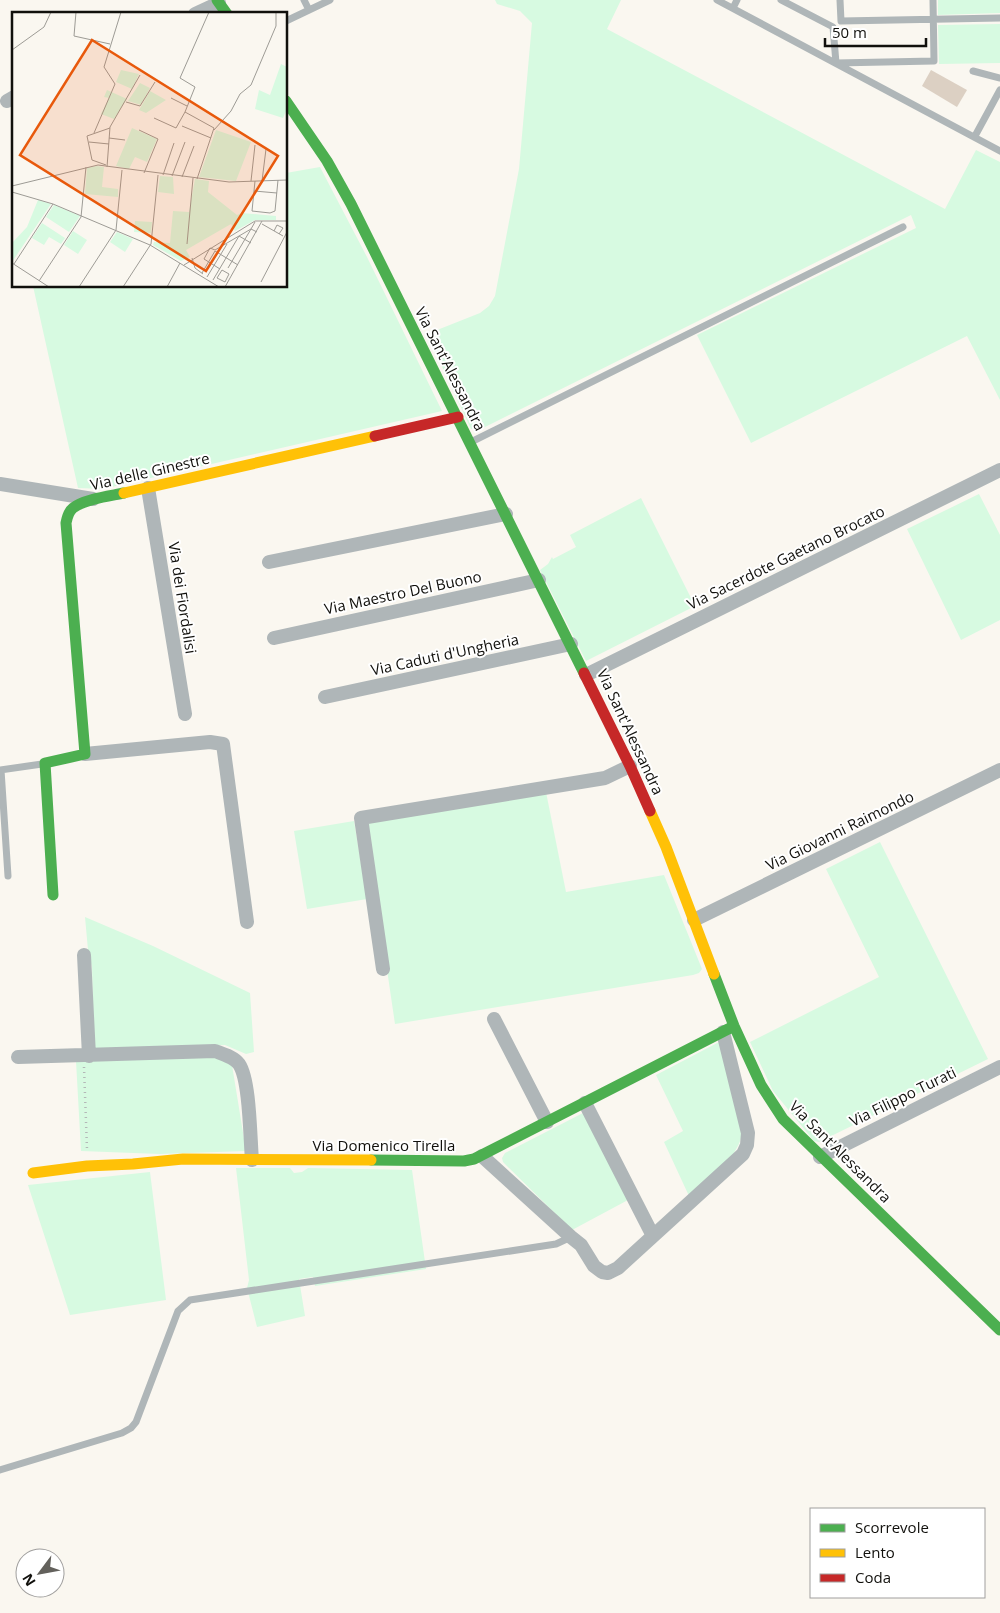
<svg xmlns="http://www.w3.org/2000/svg" width="1000" height="1613" viewBox="0 0 1000 1613" font-family="'Open Sans',sans-serif">
  <rect width="100%" height="100%" fill="#faf7f0"/>
  <path fill="#d7fae1" d="M 495,0 L 621,0 L 607,29 L 945,209 L 976,150 L 1000,162 L 1000,400 L 967,336 L 751,443 L 697,335 L 916,228 L 911,215 L 481,429 L 471,429 L 427,334 L 480,313 L 489,306 L 495,296 L 519,169 L 532,23 L 520,11 L 497,4 Z
    M 938,0 L 1000,0 L 1000,13 L 938,15 Z
    M 1000,24 L 1000,63 L 939,64 L 938,25 Z
    M 320,167 L 367,257 L 442,411 L 103,489 L 78,488 L 33,286 L 286,286 L 286,173 Z
    M 979,494 L 1000,535 L 1000,620 L 961,640 L 907,529 Z
    M 641,498 L 695,606 L 586,661 L 540,570 L 548,564 L 552,557 L 553,559 L 576,547 L 570,535 Z
    M 546,792 L 566,892 L 664,875 L 702,969 L 699,973 L 693,975 L 395,1024 L 366,827 L 369,822 Z
    M 354,821 L 367,899 L 307,909 L 294,831 Z
    M 880,842 L 988,1059 L 819,1142 L 814,1141 L 773,1091 L 750,1042 L 879,977 L 826,869 Z
    M 85,917 L 153,946 L 250,993 L 254,1052 L 246,1054 L 225,1045 L 94,1050 L 92,967 L 88,950 Z
    M 721,1041 L 742,1135 C 735,1162 709,1178 689,1196 L 664,1142 L 683,1131 L 656,1075 Z
    M 217,1056 L 232,1065 L 246,1151 L 160,1154 L 81,1151 L 76,1061 Z
    M 583,1113 L 628,1200 L 572,1230 L 503,1162 L 502,1158 L 505,1153 Z
    M 236,1168 L 290,1168 L 294,1173 L 302,1172 L 308,1168 L 412,1170 L 426,1269 L 315,1286 L 313,1277 L 299,1279 L 305,1316 L 257,1327 L 247,1288 L 249,1280 Z
    M 150,1172 L 166,1300 L 70,1315 L 28,1185 Z"/>
  <path fill="#dcd0c3" d="M 931,70 L 967,90 L 957,107 L 922,86 Z"/>
  <g fill="none" stroke-linecap="round" stroke-linejoin="round">
    <path stroke="#b3b7b7" stroke-width="2.5" stroke-dasharray="1 4" stroke-linecap="butt" d="M 84,1067 L 87,1149"/>
    <path stroke="#afb6b8" stroke-width="7" d="M 304,0 L 309,10
      M 717,0 L 1000,151
      M 781,0 L 833,27 L 836,63 L 934,61 L 933,0
      M 840,0 L 841,21 L 1000,18
      M 733,8 L 737,0
      M 286,21 L 330,0
      M 973,71 L 1000,78
      M 975,136 L 1000,90
      M 471,442 L 903,227
      M 0,770 L 42,764
      M 1,770 L 8,876
      M 0,1470 L 122,1433 L 131,1428 L 136,1422 L 178,1311 L 190,1300 L 556,1244 L 571,1237"/>
    <path stroke="#afb6b8" stroke-width="14" d="M 195,14 L 219,3
      M 7,101 L 14,97
      M 0,484 L 93,499
      M 148,488 L 185,714
      M 269,562 L 506,514
      M 274,638 L 539,580
      M 586,675 L 1000,470
      M 325,697 L 571,644
      M 85,754 L 210,742 L 223,744 L 247,922
      M 694,920 L 1000,770
      M 84,955 L 89,1056
      M 383,969 L 361,818 L 605,778 L 630,766
      M 494,1019 L 547,1122
      M 18,1057 L 215,1051 C 223,1054 234,1057 239,1064 C 250,1080 250,1138 252,1160
      M 585,1103 L 653,1236
      M 482,1156 L 571,1237 L 581,1245 L 594,1266 L 602,1272 L 608,1273 L 618,1268 L 743,1154 L 747,1145 L 748,1133 L 723,1032
      M 820,1157 L 1000,1067"/>
    <path stroke="#4caf50" stroke-width="11" d="M 217,0 L 227,14
      M 286,101 L 327,161 L 351,204 L 584,673
      M 53,895 L 45,763 L 85,754 L 66,523 C 67,518 68,512 73,508 C 84,499 110,496 124,493
      M 714,974 L 734,1026 L 761,1085 L 783,1119 L 1000,1330
      M 371,1160 L 464,1161 L 474,1159 L 734,1026"/>
    <path stroke="#ffc107" stroke-width="11" d="M 124,493 L 375,436
      M 650,811 L 666,847 L 714,974
      M 33,1173 L 87,1166 L 133,1164 L 183,1159 L 371,1160"/>
    <path stroke="#c62828" stroke-width="11" d="M 375,436 L 458,417
      M 584,673 L 630,766 L 650,811"/>
  </g>
  <g text-anchor="middle" stroke-width="4" stroke-linejoin="round" paint-order="stroke">
    <g font-size="15" fill="#11100c" stroke="#fff">
      <text transform="translate(450 369) rotate(63)" y="5">Via Sant'Alessandra</text>
      <text transform="translate(150 472) rotate(-13)" y="5">Via delle Ginestre</text>
      <text transform="translate(786 558) rotate(-26)" y="5">Via Sacerdote Gaetano Brocato</text>
      <text transform="translate(403 593) rotate(-12)" y="5">Via Maestro Del Buono</text>
      <text transform="translate(182 598) rotate(81)" y="5">Via dei Fiordalisi</text>
      <text transform="translate(445 655) rotate(-12)" y="5">Via Caduti d'Ungheria</text>
      <text transform="translate(630 732) rotate(65)" y="5">Via Sant'Alessandra</text>
      <text transform="translate(840 831) rotate(-26)" y="5">Via Giovanni Raimondo</text>
      <text transform="translate(903 1097) rotate(-26)" y="5">Via Filippo Turati</text>
      <text x="384" y="1151">Via Domenico Tirella</text>
      <text transform="translate(840 1152) rotate(45)" y="5">Via Sant'Alessandra</text>
    </g>
  </g>
  <g transform="translate(12 12)">
    <rect width="275" height="275" fill="#faf7f0"/>
    <path d="M 269,52 L 275,55 L 275,97 L 271,106 L 243,97 L 247,78 L 258,83 ZM 109,58 L 127,62 L 120,77 L 104,70 ZM 128,71 L 138,76 L 129,93 L 116,89 ZM 95,78 L 115,87 L 102,107 L 89,102 L 97,86 L 92,85 ZM 138,79 L 154,88 L 134,101 L 127,98 ZM 120,116 L 145,127 L 135,150 L 123,145 L 117,157 L 104,154 ZM 204,118 L 239,130 L 224,169 L 187,165 ZM 85,154 L 92,155 L 90,175 L 106,177 L 106,185 L 73,182 L 75,156 ZM 148,164 L 161,165 L 162,182 L 146,180 ZM 183,167 L 197,169 L 196,180 L 225,203 L 230,201 L 264,204 L 264,208 L 243,208 L 223,219 L 219,212 L 174,238 L 178,245 L 169,249 L 141,233 L 142,230 L 158,231 L 161,199 L 177,200 ZM 26,188 L 39,192 L 0,250 L 0,231 L 15,215 ZM 42,193 L 68,204 L 57,220 L 34,205 ZM 123,209 L 140,210 L 139,221 L 122,220 ZM 30,211 L 53,226 L 49,232 L 37,225 L 32,233 L 20,226 ZM 61,219 L 75,228 L 66,242 L 52,233 ZM 105,220 L 121,227 L 113,240 L 98,230 Z" fill="#d7fae1"/>
    <path fill="none" stroke="#9d9b95" stroke-width="1" d="M 64,0 L 62,24 L 98,32M 0,38 L 32,15 L 39,0M 159,86 L 175,94M 114,90 L 128,94 L 143,70M 142,106 L 164,116 L 173,100M 170,114 L 199,126M 127,118 L 146,127 L 132,161M 202,118 L 219,99 L 228,82 L 239,73 L 264,14 L 264,0M 82,121 L 103,72 L 92,55 L 109,0M 97,126 L 113,128M 77,130 L 97,132M 94,153 L 80,148 L 75,124 L 98,116M 95,155 L 98,115 L 128,63M 151,163 L 162,131M 160,164 L 173,130M 170,165 L 182,134M 185,167 L 202,116 L 173,100 L 183,75 L 168,66 L 197,0M 239,169 L 243,133M 243,169 L 240,199 L 258,201 L 263,199 L 266,168M 250,169 L 254,137M 0,174 L 86,153 L 217,170 L 275,168M 242,179 L 265,181M 0,180 L 41,192 L 138,233 L 207,275M 250,209 L 275,209M 250,212 L 271,224M 262,219 L 265,213 L 271,216 L 267,222M 175,232 L 181,166M 180,246 L 183,256 L 191,262M 0,251 L 37,275M 2,252 L 41,192M 172,253 L 243,209 L 250,209 L 213,275M 216,256 L 239,217 L 245,220M 208,257 L 192,247 L 198,236 L 203,238 L 239,217 L 243,210M 210,258 L 217,262 L 213,270 L 205,266 ZM 190,261 L 203,239 L 226,253M 195,265 L 215,232M 201,268 L 227,224 L 239,231M 27,269 L 69,205 L 74,155M 249,270 L 275,220M 67,275 L 104,218 L 110,158M 111,275 L 139,232 L 146,163M 155,275 L 168,251"/>
    <path fill="#e8590c" fill-opacity="0.15" stroke="#e8590c" stroke-width="2.5" d="M 80,28 L 266,144 L 194,259 L 8,143 Z"/>
    <rect width="275" height="275" fill="none" stroke="#11100c" stroke-width="2.5"/>
  </g>
  <rect x="810" y="1508" width="175" height="90" fill="#ffffff" stroke="#a09f9e"/>
  <rect x="820" y="1524" width="25" height="8" fill="#4caf50" stroke="#a09f9e"/>
  <text x="855" y="1533" font-size="15" fill="#11100c">Scorrevole</text>
  <rect x="820" y="1549" width="25" height="8" fill="#ffc107" stroke="#a09f9e"/>
  <text x="855" y="1558" font-size="15" fill="#11100c">Lento</text>
  <rect x="820" y="1574" width="25" height="8" fill="#c62828" stroke="#a09f9e"/>
  <text x="855" y="1583" font-size="15" fill="#11100c">Coda</text>
  <g transform="translate(40 1573) rotate(238)"><circle r="24" fill="#ffffff" stroke="#a09f9e"/>
  <path d="M0-4L9 19L0 12L-9 19Z" fill="#63615c"/>
  <text y="-8" font-size="14" font-weight="bold" text-anchor="middle" fill="#11100c">N</text>
  </g>
  <path d="M825 38v8h101v-8" fill="none" stroke="#11100c" stroke-width="2.5"/>
  <text x="832" y="38" font-size="15" fill="#11100c" stroke="#ffffff" stroke-width="4" paint-order="stroke">50 m</text>
</svg>
